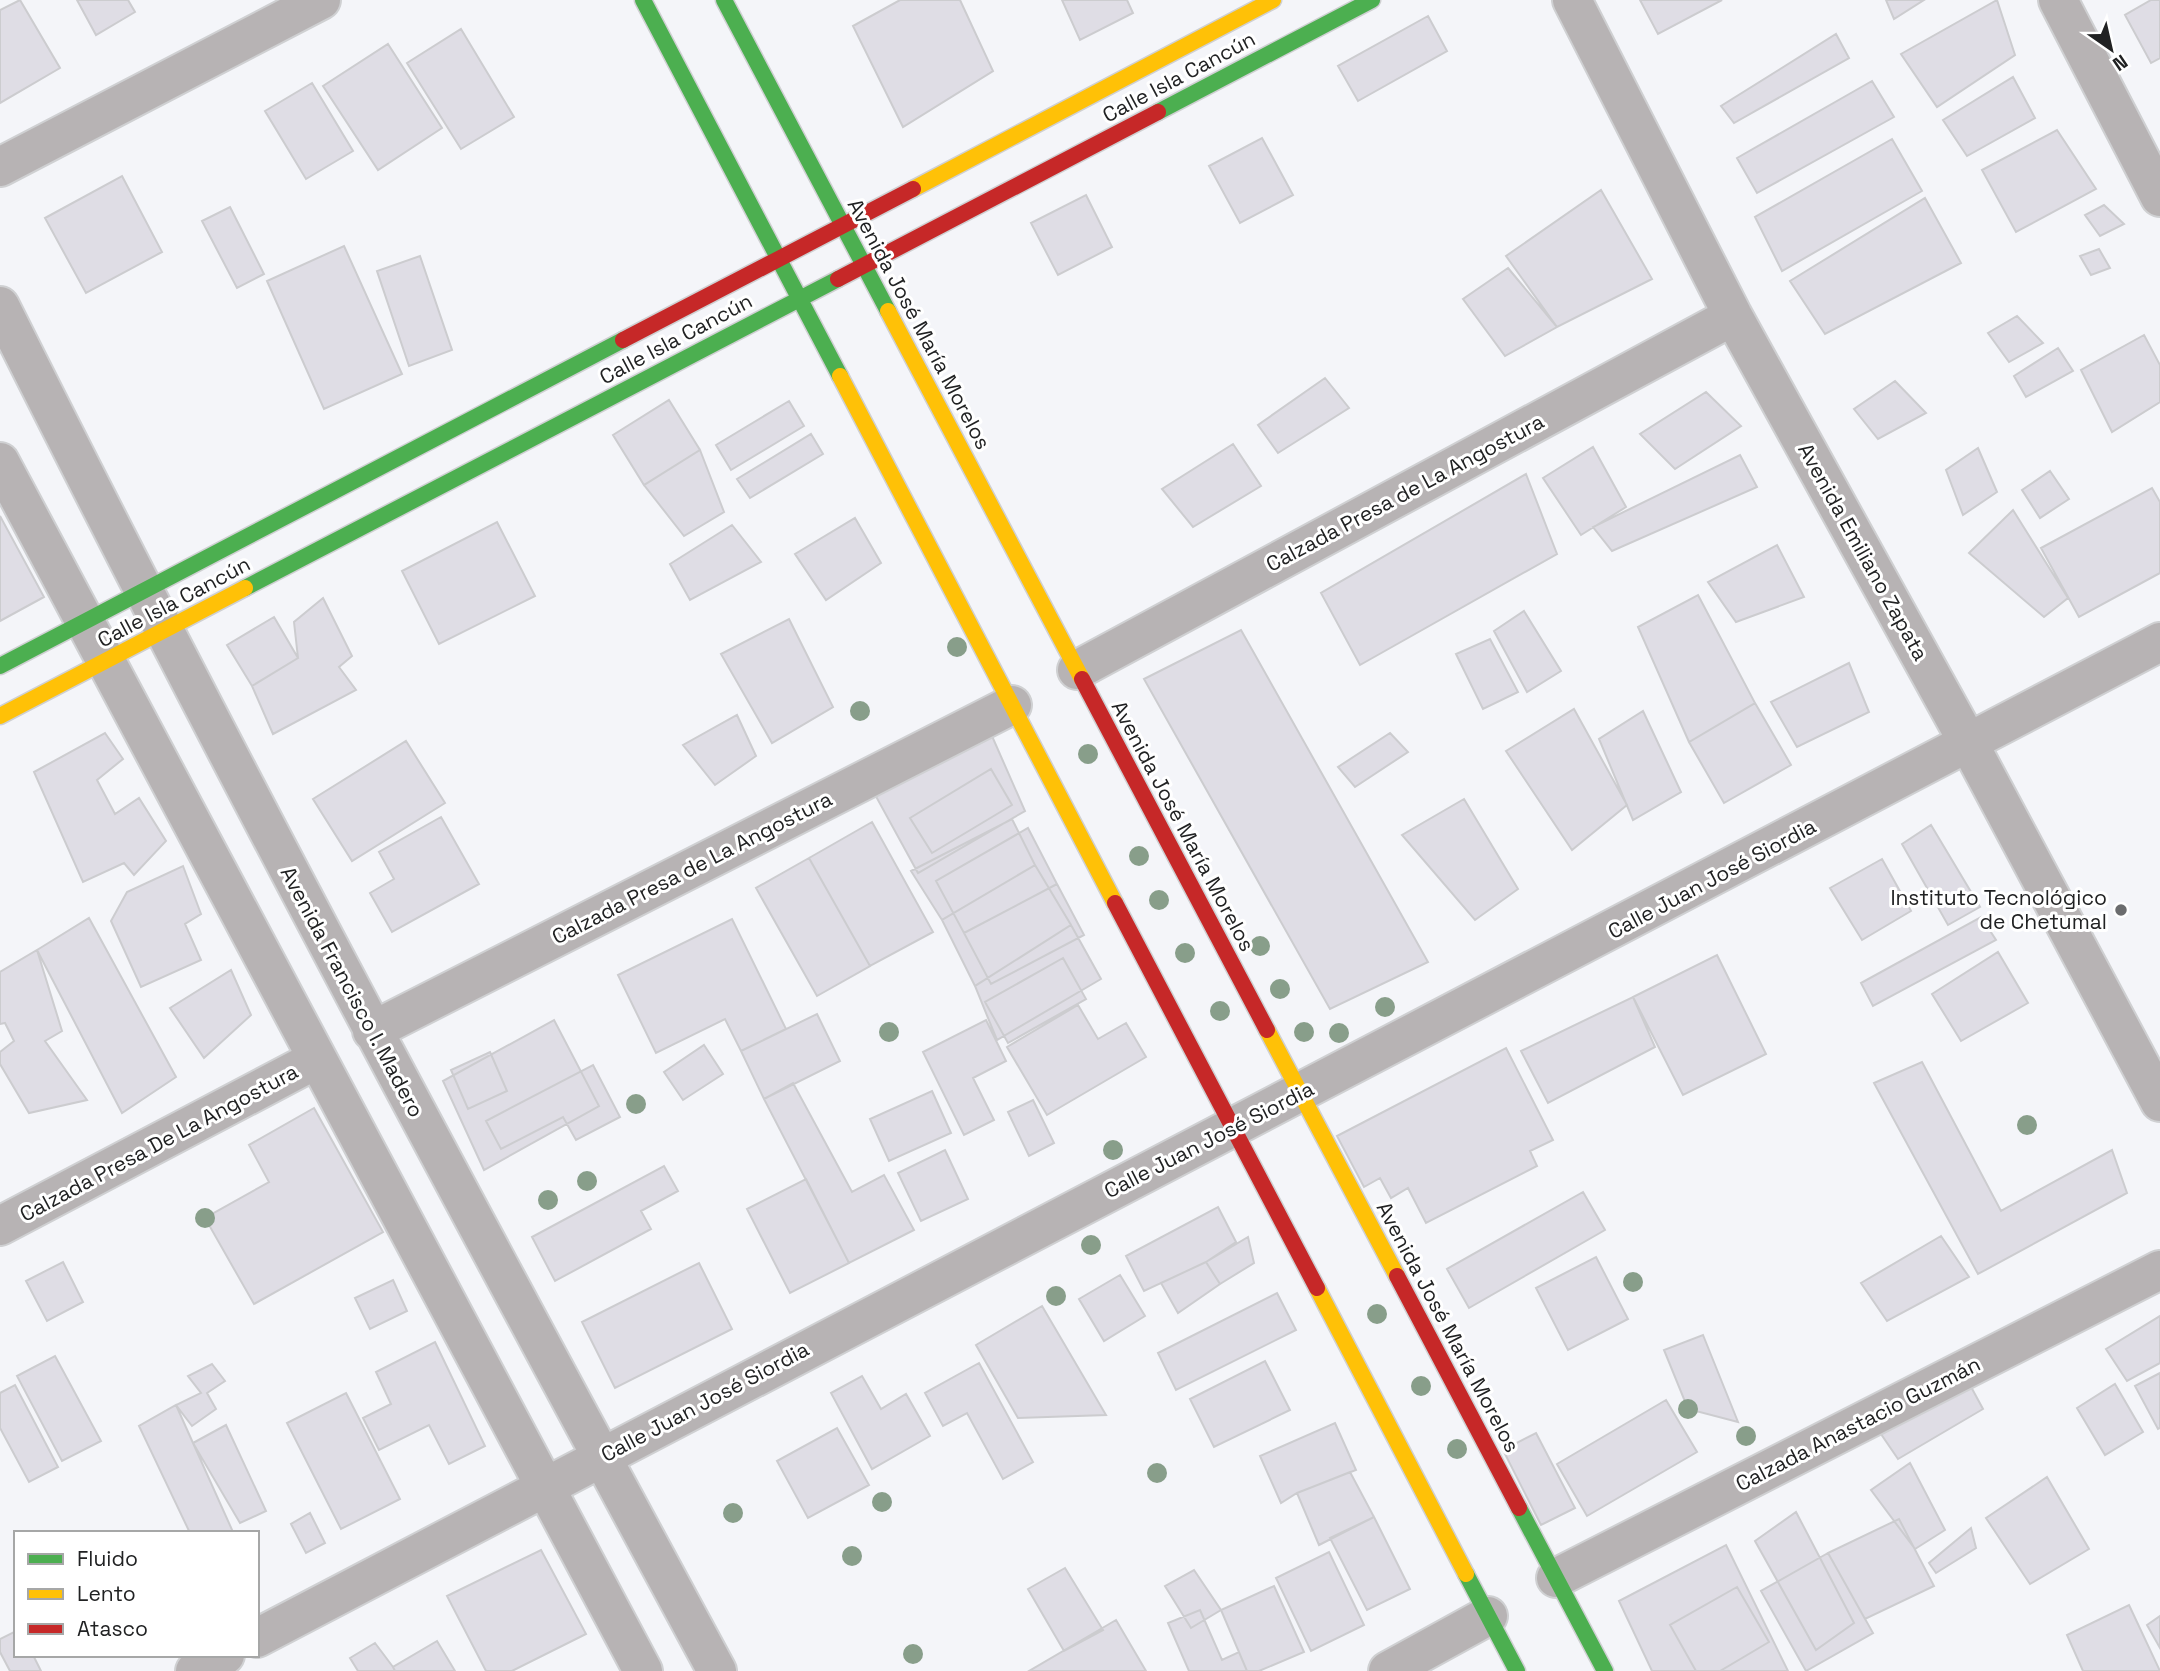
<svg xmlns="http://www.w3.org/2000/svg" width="2160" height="1671" viewBox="0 0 2160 1671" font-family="'Space Grotesk',sans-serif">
  <rect width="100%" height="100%" fill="#f4f5f9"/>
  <path fill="#dfdde5" stroke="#cccccf" stroke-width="2" d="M 20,0 L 60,68 L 0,103 L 0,10 Z
    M 77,0 L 128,0 L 135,12 L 96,35 Z
    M 900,0 L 960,0 L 993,71 L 903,127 L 853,26 Z
    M 1062,0 L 1127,0 L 1133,13 L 1080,40 Z
    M 1640,0 L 1722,0 L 1658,34 Z
    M 1886,0 L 1924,0 L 1894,19 Z
    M 1997,0 L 2015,55 L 1937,107 L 1901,54 Z
    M 2151,0 L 2160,0 L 2160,58 L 2151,63 L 2125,15 Z
    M 1428,16 L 1447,51 L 1358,101 L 1338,66 Z
    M 461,29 L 514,117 L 461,149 L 407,63 Z
    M 1836,34 L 1849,58 L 1734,123 L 1721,106 Z
    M 388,44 L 442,128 L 378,170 L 323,86 Z
    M 2013,77 L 2035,118 L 1967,156 L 1943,120 Z
    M 1872,81 L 1894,117 L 1757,193 L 1737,158 Z
    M 312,83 L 353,151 L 306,179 L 265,111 Z
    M 2057,130 L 2096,189 L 2016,232 L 1982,170 Z
    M 1262,138 L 1293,195 L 1240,223 L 1209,166 Z
    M 1892,139 L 1922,191 L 1782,271 L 1755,217 Z
    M 122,176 L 162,252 L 86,293 L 45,218 Z
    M 1601,190 L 1652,279 L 1557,327 L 1506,256 Z
    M 1086,195 L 1112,247 L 1058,275 L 1031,223 Z
    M 1925,198 L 1961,263 L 1825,334 L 1790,281 Z
    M 2104,205 L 2124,224 L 2100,236 L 2085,215 Z
    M 230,207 L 264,274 L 237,288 L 202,221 Z
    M 344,246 L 402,374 L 324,409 L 267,281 Z
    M 2099,249 L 2110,268 L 2091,275 L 2080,256 Z
    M 420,256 L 452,350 L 409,366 L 377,271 Z
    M 1508,268 L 1557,327 L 1505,356 L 1463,299 Z
    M 2017,316 L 2043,343 L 2009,362 L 1988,333 Z
    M 2144,335 L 2160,365 L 2160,402 L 2112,432 L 2081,370 Z
    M 2058,348 L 2073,371 L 2026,397 L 2014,376 Z
    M 1325,378 L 1349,408 L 1278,453 L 1258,425 Z
    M 1895,381 L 1926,413 L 1878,439 L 1854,409 Z
    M 1706,392 L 1741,426 L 1675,469 L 1640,434 Z
    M 669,400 L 700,450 L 644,485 L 613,435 Z
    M 789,401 L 804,426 L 731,470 L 716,445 Z
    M 811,434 L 823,454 L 750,498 L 737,479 Z
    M 1233,444 L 1261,486 L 1193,527 L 1162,489 Z
    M 1593,447 L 1626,507 L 1581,535 L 1543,478 Z
    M 1978,448 L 1997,492 L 1963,515 L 1946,470 Z
    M 700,450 L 724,512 L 684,536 L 644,485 Z
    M 1740,455 L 1757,487 L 1612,551 L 1593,527 Z
    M 2050,471 L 2069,499 L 2040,518 L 2022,490 Z
    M 1526,474 L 1557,554 L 1360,665 L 1321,593 Z
    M 2152,488 L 2160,502 L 2160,573 L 2079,617 L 2041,548 Z
    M 2013,510 L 2068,598 L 2044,617 L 1969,553 Z
    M 0,516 L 44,597 L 0,621 Z
    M 855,518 L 881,563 L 826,600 L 795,554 Z
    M 497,522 L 535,596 L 439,644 L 402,571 Z
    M 732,525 L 761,562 L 690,600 L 670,564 Z
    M 1777,545 L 1804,597 L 1736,622 L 1708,582 Z
    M 1698,595 L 1755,703 L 1689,742 L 1638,627 Z
    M 323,598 L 352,656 L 339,667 L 356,690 L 273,734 L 252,686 L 298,658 L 294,622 Z
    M 1524,611 L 1561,671 L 1527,692 L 1494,631 Z
    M 274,617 L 298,658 L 252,686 L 227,645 Z
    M 789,619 L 833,707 L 772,743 L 721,654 Z
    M 1241,630 L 1428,962 L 1330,1009 L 1144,679 Z
    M 1490,639 L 1518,692 L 1483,709 L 1456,654 Z
    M 1849,663 L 1869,712 L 1797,747 L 1771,702 Z
    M 1755,703 L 1791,765 L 1724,803 L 1689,742 Z
    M 1574,709 L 1627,805 L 1572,850 L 1506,751 Z
    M 1643,711 L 1681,792 L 1633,820 L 1599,739 Z
    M 737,715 L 756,756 L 715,785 L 683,745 Z
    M 988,727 L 1025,811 L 918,873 L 873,791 Z
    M 105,733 L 123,759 L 97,780 L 115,814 L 139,798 L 166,841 L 134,875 L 124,863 L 83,882 L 34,772 Z
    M 1390,733 L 1408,752 L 1355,787 L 1338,767 Z
    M 406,741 L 445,803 L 352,861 L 313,799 Z
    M 991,769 L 1012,805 L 932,853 L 910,818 Z
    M 1464,799 L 1518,889 L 1475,920 L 1402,835 Z
    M 441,817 L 479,884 L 392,932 L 370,893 L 394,879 L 379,852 Z
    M 1012,819 L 1035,865 L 942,920 L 911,871 Z
    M 872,822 L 933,932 L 870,966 L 809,858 Z
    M 1931,825 L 1980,907 L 1948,925 L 1902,844 Z
    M 1028,828 L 1057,884 L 964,933 L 936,881 Z
    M 809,858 L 870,966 L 817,996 L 756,888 Z
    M 1882,859 L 1911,911 L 1862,940 L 1830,888 Z
    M 1035,865 L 1071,925 L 975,986 L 942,920 Z
    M 183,866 L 201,914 L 185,924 L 201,960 L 141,987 L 111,921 L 127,892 Z
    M 1057,884 L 1084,935 L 991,984 L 964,933 Z
    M 1981,917 L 1996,940 L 1873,1006 L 1861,983 Z
    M 89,918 L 176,1077 L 122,1113 L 37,950 Z
    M 732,919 L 786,1029 L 741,1051 L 725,1019 L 656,1053 L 618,975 Z
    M 1071,925 L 1101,979 L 997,1040 L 975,986 Z
    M 37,950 L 62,1031 L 45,1041 L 87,1100 L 29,1113 L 0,1064 L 0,1052 L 14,1041 L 5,1023 L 0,1024 L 0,972 Z
    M 1998,952 L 2028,1003 L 1961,1041 L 1932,994 Z
    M 1717,955 L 1766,1054 L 1683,1095 L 1633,997 Z
    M 1063,958 L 1086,999 L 1008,1043 L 985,1002 Z
    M 231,970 L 251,1015 L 204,1058 L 170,1008 Z
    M 1633,997 L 1655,1047 L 1548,1103 L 1521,1051 Z
    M 1078,1005 L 1098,1039 L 1126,1023 L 1146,1057 L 1047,1115 L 1007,1047 Z
    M 817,1014 L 840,1061 L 764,1099 L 741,1051 Z
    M 554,1020 L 599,1106 L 484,1170 L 443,1081 Z
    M 986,1020 L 1006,1061 L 973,1078 L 994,1120 L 964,1135 L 923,1052 Z
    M 704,1045 L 723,1074 L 683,1100 L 664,1072 Z
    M 1506,1048 L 1553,1140 L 1530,1151 L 1537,1166 L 1426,1223 L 1408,1188 L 1391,1198 L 1380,1178 L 1364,1187 L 1337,1136 Z
    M 490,1052 L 507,1091 L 468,1109 L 451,1070 Z
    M 1922,1062 L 2001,1211 L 2112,1150 L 2127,1193 L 1978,1274 L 1874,1083 Z
    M 593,1065 L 620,1117 L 576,1140 L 563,1117 L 501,1149 L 486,1121 Z
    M 793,1083 L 852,1192 L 884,1175 L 914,1230 L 849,1263 L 764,1099 Z
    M 932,1091 L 951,1133 L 889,1161 L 870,1119 Z
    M 1033,1100 L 1054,1143 L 1029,1156 L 1008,1112 Z
    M 314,1108 L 383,1232 L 254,1304 L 205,1218 L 269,1182 L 249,1145 Z
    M 945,1150 L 968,1199 L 921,1221 L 898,1173 Z
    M 664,1166 L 678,1191 L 641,1211 L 651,1229 L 555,1281 L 532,1237 Z
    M 806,1179 L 849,1263 L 790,1293 L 747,1209 Z
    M 1583,1192 L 1605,1230 L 1469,1308 L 1447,1269 Z
    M 1218,1207 L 1236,1242 L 1206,1262 L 1144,1291 L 1126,1256 Z
    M 1941,1236 L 1969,1277 L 1887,1321 L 1861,1283 Z
    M 1248,1237 L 1254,1263 L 1220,1284 L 1206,1262 Z
    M 1596,1257 L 1628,1319 L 1568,1350 L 1536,1288 Z
    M 63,1262 L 83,1302 L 47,1321 L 26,1281 Z
    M 1206,1262 L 1220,1284 L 1178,1313 L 1161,1283 Z
    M 699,1263 L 732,1329 L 615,1388 L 582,1322 Z
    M 1120,1275 L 1145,1316 L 1104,1341 L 1079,1299 Z
    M 393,1280 L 407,1311 L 370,1329 L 355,1298 Z
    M 1277,1293 L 1296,1330 L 1176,1390 L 1158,1353 Z
    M 1042,1306 L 1106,1415 L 1018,1418 L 976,1345 Z
    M 2160,1316 L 2160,1363 L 2127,1381 L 2106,1349 Z
    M 1703,1335 L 1738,1422 L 1688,1409 L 1664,1350 Z
    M 435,1342 L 485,1446 L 449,1464 L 429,1425 L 379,1450 L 363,1418 L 391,1404 L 376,1372 Z
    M 55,1356 L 101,1441 L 62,1461 L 17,1376 Z
    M 1265,1361 L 1290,1410 L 1214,1447 L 1190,1399 Z
    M 979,1363 L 1033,1462 L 1003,1479 L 967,1413 L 943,1426 L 925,1393 Z
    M 212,1364 L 225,1381 L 207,1393 L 216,1409 L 192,1426 L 176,1405 L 201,1393 L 188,1376 Z
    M 2160,1373 L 2160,1428 L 2158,1429 L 2135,1386 Z
    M 862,1376 L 881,1409 L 906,1394 L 930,1436 L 872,1469 L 831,1393 Z
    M 2115,1384 L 2143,1432 L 2105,1455 L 2077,1408 Z
    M 15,1385 L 58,1467 L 29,1482 L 0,1428 L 0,1393 Z
    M 1970,1385 L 1983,1409 L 1898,1459 L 1881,1434 Z
    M 346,1393 L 400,1499 L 341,1529 L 287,1423 Z
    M 1666,1400 L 1697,1452 L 1587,1516 L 1557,1464 Z
    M 176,1405 L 193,1443 L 233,1532 L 190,1533 L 139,1426 Z
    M 1335,1423 L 1356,1470 L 1297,1493 L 1281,1503 L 1260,1456 Z
    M 226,1425 L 266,1511 L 240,1523 L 193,1443 Z
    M 837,1428 L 869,1485 L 808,1518 L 777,1461 Z
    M 1536,1433 L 1575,1508 L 1541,1525 L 1503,1450 Z
    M 1910,1463 L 1945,1530 L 1915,1549 L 1871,1490 Z
    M 1350,1472 L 1374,1517 L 1319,1545 L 1297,1493 Z
    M 2047,1477 L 2089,1549 L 2030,1584 L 1986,1518 Z
    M 1796,1512 L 1854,1623 L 1816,1650 L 1755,1541 Z
    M 310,1513 L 325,1543 L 306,1553 L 291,1524 Z
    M 1374,1517 L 1410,1589 L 1367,1610 L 1330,1538 Z
    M 1899,1519 L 1934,1586 L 1865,1619 L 1828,1553 Z
    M 1971,1528 L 1976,1548 L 1936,1573 L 1929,1563 Z
    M 1726,1545 L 1788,1671 L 1652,1671 L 1619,1601 Z
    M 541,1550 L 586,1634 L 512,1671 L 486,1671 L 447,1596 Z
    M 1329,1552 L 1364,1625 L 1311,1651 L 1276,1578 Z
    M 1828,1553 L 1873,1633 L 1806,1671 L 1761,1591 Z
    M 1065,1568 L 1103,1630 L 1064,1651 L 1028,1589 Z
    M 1194,1570 L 1221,1610 L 1191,1628 L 1165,1586 Z
    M 1274,1586 L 1304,1652 L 1259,1671 L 1247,1671 L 1221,1610 Z
    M 1737,1587 L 1769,1642 L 1720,1671 L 1696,1671 L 1670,1625 Z
    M 2129,1605 L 2160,1671 L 2083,1671 L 2067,1635 Z
    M 1200,1610 L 1222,1660 L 1239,1652 L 1247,1671 L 1189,1671 L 1168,1623 Z
    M 2160,1616 L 2160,1648 L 2147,1625 Z
    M 1116,1620 L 1146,1671 L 1029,1671 Z
    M 16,1631 L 16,1655 L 33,1655 L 41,1671 L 10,1671 L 0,1652 L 0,1639 Z
    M 437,1641 L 455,1671 L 395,1671 L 393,1667 Z
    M 375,1643 L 393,1667 L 395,1671 L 358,1671 L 350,1658 Z"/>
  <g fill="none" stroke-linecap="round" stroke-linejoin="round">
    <defs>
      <path id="street" d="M 1572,0 L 1733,316 L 1969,744 L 2160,1102
        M 2058,0 L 2160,197
        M 0,167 L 321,0
        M 0,306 C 229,766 473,1219 717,1671
        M 0,462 L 643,1671
        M 1077,670 L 1733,316
        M 372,1031 L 1012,705
        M 0,1226 L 317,1059
        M 1556,1578 L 2160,1270
        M 257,1638 L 2160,642
        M 195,1671 L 225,1655
        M 1388,1671 L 1488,1616"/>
      <path id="fast" d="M 643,0 L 840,376
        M 724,0 L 888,311
        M 1158,112 L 1372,0
        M 245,588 L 838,279
        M 0,666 L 623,340
        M 1519,1508 L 1605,1671
        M 1466,1574 L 1517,1671"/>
      <path id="slow" d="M 913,189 L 1273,0
        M 888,311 L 1082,679
        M 840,376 L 1115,903
        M 0,716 L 245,588
        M 1267,1030 L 1397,1276
        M 1317,1288 L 1466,1574"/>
      <path id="jam" d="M 838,279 L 1158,112
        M 623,340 L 913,189
        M 1082,679 L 1267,1030
        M 1115,903 L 1317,1288
        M 1397,1276 L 1519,1508"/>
    </defs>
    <use href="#street" stroke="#cfd0d2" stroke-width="42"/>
    <use href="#fast" stroke="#cfd0d2" stroke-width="19"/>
    <use href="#slow" stroke="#cfd0d2" stroke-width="19"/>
    <use href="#jam" stroke="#cfd0d2" stroke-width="19"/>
    <use href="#street" stroke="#b7b3b4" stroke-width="38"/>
    <use href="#fast" stroke="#4caf50" stroke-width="16"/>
    <use href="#slow" stroke="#ffc107" stroke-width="16"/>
    <use href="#jam" stroke="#c62828" stroke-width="16"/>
  </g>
  <g fill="#889e8a">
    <circle cx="957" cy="647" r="10"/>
    <circle cx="860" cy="711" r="10"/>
    <circle cx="1088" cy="754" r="10"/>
    <circle cx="1139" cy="856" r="10"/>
    <circle cx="1159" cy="900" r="10"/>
    <circle cx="1260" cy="946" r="10"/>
    <circle cx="1185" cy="953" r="10"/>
    <circle cx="1280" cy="989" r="10"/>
    <circle cx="1385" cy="1007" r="10"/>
    <circle cx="1220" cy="1011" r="10"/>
    <circle cx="889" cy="1032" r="10"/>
    <circle cx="1304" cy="1032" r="10"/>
    <circle cx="1339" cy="1033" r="10"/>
    <circle cx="636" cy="1104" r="10"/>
    <circle cx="2027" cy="1125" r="10"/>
    <circle cx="1113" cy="1150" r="10"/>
    <circle cx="587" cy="1181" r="10"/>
    <circle cx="548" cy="1200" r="10"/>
    <circle cx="205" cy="1218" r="10"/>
    <circle cx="1091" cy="1245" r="10"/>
    <circle cx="1633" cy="1282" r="10"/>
    <circle cx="1056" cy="1296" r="10"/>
    <circle cx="1377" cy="1314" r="10"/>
    <circle cx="1421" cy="1386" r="10"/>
    <circle cx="1688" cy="1409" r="10"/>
    <circle cx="1746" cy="1436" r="10"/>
    <circle cx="1457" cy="1449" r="10"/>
    <circle cx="1157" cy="1473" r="10"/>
    <circle cx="882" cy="1502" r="10"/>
    <circle cx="733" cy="1513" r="10"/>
    <circle cx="852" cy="1556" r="10"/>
    <circle cx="913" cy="1654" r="10"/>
  </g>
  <circle fill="#6b6c6e" stroke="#fff" stroke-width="2.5" cx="2121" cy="910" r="7"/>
  <g text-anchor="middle" stroke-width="6" stroke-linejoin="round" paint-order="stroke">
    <g font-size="21" fill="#212223" stroke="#fff">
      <text transform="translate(1179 77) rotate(-28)" y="7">Calle Isla Cancún</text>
      <text transform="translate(919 324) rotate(62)" y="7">Avenida José María Morelos</text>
      <text transform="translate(676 339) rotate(-28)" y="7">Calle Isla Cancún</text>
      <text transform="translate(1405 493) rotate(-28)" y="7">Calzada Presa de La Angostura</text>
      <text transform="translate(1863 552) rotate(61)" y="7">Avenida Emiliano Zapata</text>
      <text transform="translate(174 602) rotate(-28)" y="7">Calle Isla Cancún</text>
      <text transform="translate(1183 826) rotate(62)" y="7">Avenida José María Morelos</text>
      <text transform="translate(692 868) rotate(-27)" y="7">Calzada Presa de La Angostura</text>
      <text transform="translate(1712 879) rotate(-28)" y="7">Calle Juan José Siordia</text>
      <text transform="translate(352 992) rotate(62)" y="7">Avenida Francisco I. Madero</text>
      <text transform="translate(1209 1140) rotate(-27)" y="7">Calle Juan José Siordia</text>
      <text transform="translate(159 1143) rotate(-28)" y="7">Calzada Presa De La Angostura</text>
      <text transform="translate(1448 1327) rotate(62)" y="7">Avenida José María Morelos</text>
      <text transform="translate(705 1402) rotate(-28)" y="7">Calle Juan José Siordia</text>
      <text transform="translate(1858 1424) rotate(-27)" y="7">Calzada Anastacio Guzmán</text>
    </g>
    <g font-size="21" fill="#212223" stroke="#fff" text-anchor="end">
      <text x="2107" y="905">Instituto Tecnológico<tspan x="2107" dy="24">de Chetumal</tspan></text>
    </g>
  </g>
  <rect x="14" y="1531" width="245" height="126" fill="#ffffff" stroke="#a6a7a7" stroke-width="2"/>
  <rect x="28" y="1554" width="35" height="10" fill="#4caf50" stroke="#a6a7a7" stroke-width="2"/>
  <text x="77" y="1566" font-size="21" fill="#212223">Fluido</text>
  <rect x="28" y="1589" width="35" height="10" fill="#ffc107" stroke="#a6a7a7" stroke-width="2"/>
  <text x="77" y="1601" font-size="21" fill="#212223">Lento</text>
  <rect x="28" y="1624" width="35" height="10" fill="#c62828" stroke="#a6a7a7" stroke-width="2"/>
  <text x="77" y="1636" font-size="21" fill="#212223">Atasco</text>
  <g transform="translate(2111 49) rotate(146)" stroke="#ffffff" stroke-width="5" paint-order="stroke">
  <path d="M0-5L12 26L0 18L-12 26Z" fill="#212223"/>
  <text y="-10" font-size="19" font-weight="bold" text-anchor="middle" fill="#212223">N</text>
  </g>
</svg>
